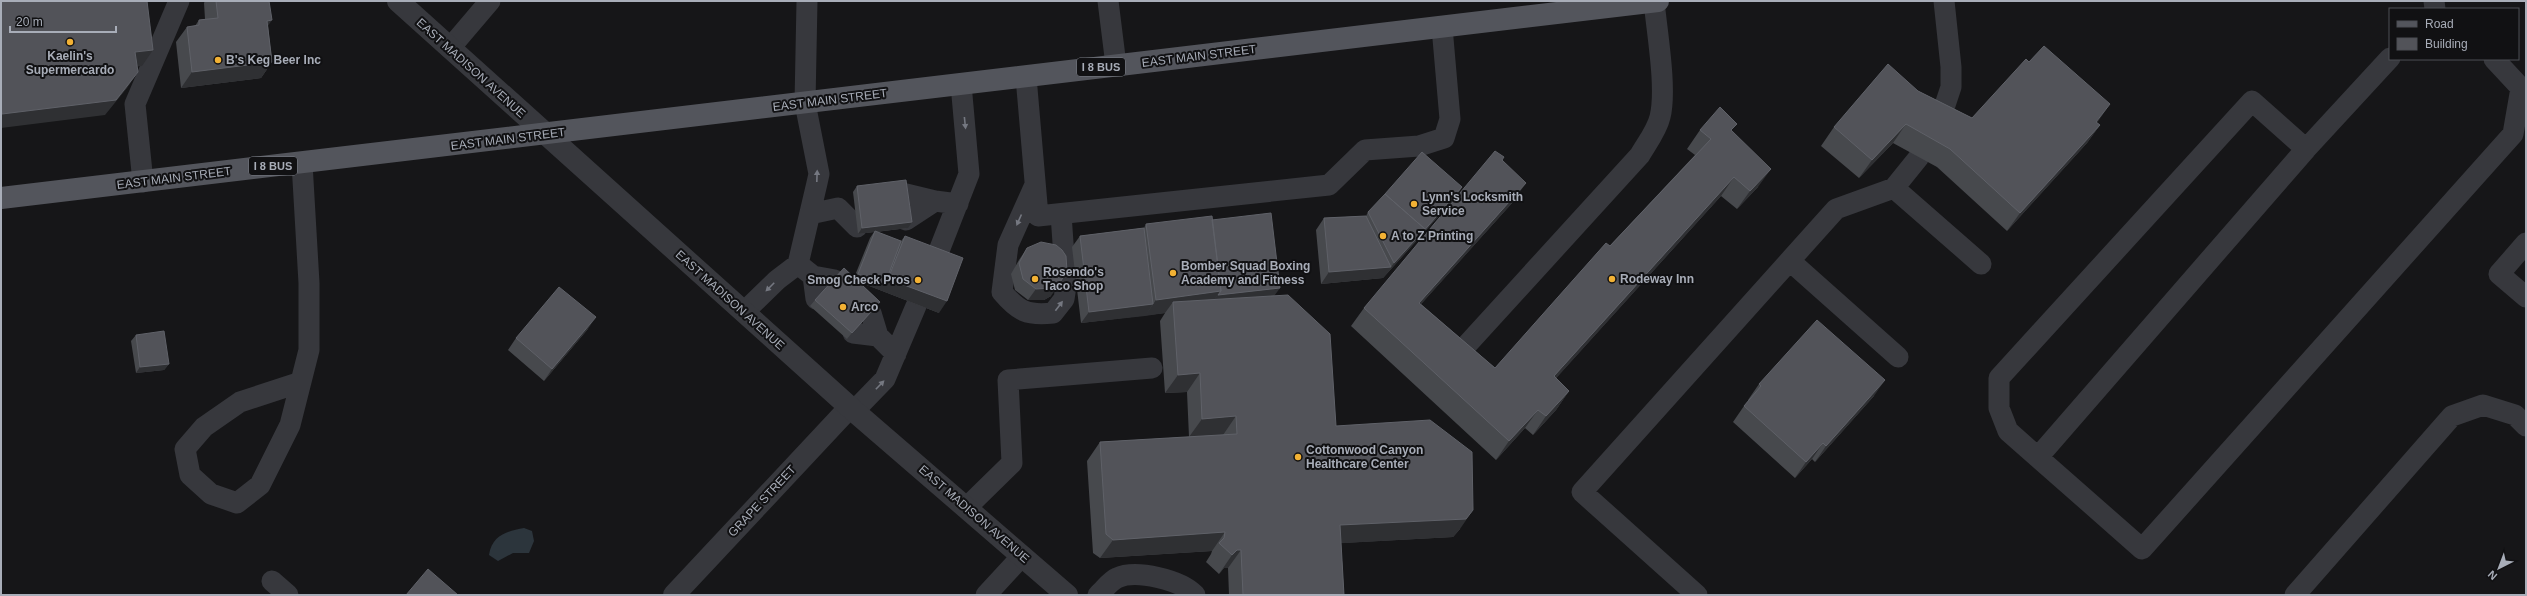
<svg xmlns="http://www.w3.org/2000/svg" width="2527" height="596" viewBox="0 0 2527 596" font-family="Arial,sans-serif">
  <rect width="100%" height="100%" fill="#161618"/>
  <path fill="#2c353c" d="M 524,528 L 532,531 L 534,541 L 529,553 L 513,553 L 498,561 L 489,555 C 492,535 507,531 524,528 Z"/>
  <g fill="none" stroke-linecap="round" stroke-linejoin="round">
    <path stroke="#37383d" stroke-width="21" d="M 1108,1 L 1116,65
      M 2434,1 L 2435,9
      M 450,48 L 490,1
      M 1026,77 L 1038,216 L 1329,185 L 1365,150 L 1419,146 L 1444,138 L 1450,119 L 1442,27
      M 1938,126 L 1951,87 L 1951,67 L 1944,1
      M 2306,149 L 2252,101 L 1999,378 L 1999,408 L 2008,431 L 2142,549 L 2513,134 L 2521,88 L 2494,59
      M 1919,157 L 1894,188 L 1981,264
      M 143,182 L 135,104 L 179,1
      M 1034,187 L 1008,245 L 1002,292 C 1018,311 1027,316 1053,313 L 1064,299 L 1066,286 L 1061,214
      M 902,193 L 935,201
      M 810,214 L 838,208 L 857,227
      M 906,220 L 935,201 L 958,204
      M 2526,243 L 2499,274 L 2526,297
      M 935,261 L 969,174 L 961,84
      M 1790,261 L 1898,357
      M 798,264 L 813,276 L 816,299
      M 813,276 L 835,280
      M 744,312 L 777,280 L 798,264 L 817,183 L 819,174 L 805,103 L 807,1
      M 871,313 L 878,336
      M 853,333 L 878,336 L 896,354
      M 1453,360 L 1640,155 C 1647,143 1657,130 1660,117 C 1667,89 1657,33 1654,1
      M 301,382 L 240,402 L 204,427 L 185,449 L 190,475 L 211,494 L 237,503 L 260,485 L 290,425 L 309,350 L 309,283 L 302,163
      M 854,411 L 885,379 L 916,306
      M 2038,457 L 2306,149 L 2390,58
      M 966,508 L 1012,463 L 1008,380 L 1152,368
      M 272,581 L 288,595
      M 986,595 L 1022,556
      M 1098,595 C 1104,590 1110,581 1117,578 C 1136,569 1181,580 1195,595
      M 1697,595 L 1582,492 L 1836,209 L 1894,188
      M 2295,595 L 2452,416 L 2483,405 L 2515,415 L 2526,426"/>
    <path stroke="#37383d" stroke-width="22" d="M 674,595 L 850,407"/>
    <path stroke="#37383d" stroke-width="22" d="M 398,1 L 854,411 L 1067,595"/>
    <path stroke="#53555c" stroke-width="22" d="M 1,198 L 1658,1"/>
  </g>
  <path fill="#47494d" d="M 205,1 L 269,1 L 268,26 L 272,62 L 261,78 L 181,88 L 176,42 L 187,27 L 195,26 L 199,20 L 205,19 L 204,3 Z
    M 1918,91 L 1972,118 L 2097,123 L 2100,125 L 2087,143 L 2007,231 L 1937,167 L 1893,143 L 1859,178 L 1821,146 L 1834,127 Z
    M 1700,130 L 1732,131 L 1758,187 L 1737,209 L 1721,196 L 1556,378 L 1569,391 L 1556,410 L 1533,435 L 1525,428 L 1496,460 L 1351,326 L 1364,308 L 1502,160 L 1513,202 L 1421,304 L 1495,368 L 1695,155 L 1687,149 Z
    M 857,186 L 908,228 L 876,232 L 901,241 L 905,236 L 939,313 L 859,282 L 880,302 L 875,308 L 847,339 L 810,306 L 815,300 L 854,278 L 870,238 L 874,232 L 858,234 L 853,192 Z
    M 1462,187 L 1454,199 L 1383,278 L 1321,284 L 1316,230 L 1324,218 L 1366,216 L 1368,212 Z
    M 1212,220 L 1274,296 L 1336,426 L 1460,529 L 1453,537 L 1341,543 L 1344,595 L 1229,595 L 1228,568 L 1224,568 L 1219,574 L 1206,562 L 1211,554 L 1212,551 L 1100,558 L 1093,553 L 1087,461 L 1100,442 L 1189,437 L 1187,392 L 1165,393 L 1160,321 L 1165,313 L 1081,323 L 1072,247 L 1080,236 L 1144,228 L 1146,224 Z
    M 1027,248 L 1051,296 L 1044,300 L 1028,300 L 1015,290 L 1011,274 L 1019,260 Z
    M 588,329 L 544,381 L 508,350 L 516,338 Z
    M 136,335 L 169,364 L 164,370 L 136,373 L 131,341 Z
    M 1759,384 L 1874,396 L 1815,462 L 1812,459 L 1795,478 L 1733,422 L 1744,406 L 1748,401 L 1748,400 Z"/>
  <path fill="#2f3033" d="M 272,20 L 261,36 L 267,21 Z
    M 153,50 L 142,66 L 124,68 L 135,52 Z
    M 272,62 L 261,78 L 181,88 L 192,72 Z
    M 138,72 L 127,88 L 105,115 L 1,128 L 1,115 L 2,114 Z
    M 2110,104 L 2097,123 L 2096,122 Z
    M 1906,124 L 1893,143 L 1859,178 L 1872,160 Z
    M 2100,125 L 2087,143 L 2007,231 L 2020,213 Z
    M 1771,169 L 1758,187 L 1737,209 L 1750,191 Z
    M 1734,177 L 1721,196 L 1541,395 L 1554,376 Z
    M 1526,183 L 1513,202 L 1406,321 L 1419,303 Z
    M 1462,187 L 1454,199 L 1383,278 L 1321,284 L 1329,272 L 1391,267 L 1394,263 Z
    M 912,222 L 908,228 L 858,234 L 862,228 Z
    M 858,274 L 885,284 L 888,279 L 947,301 L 939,313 L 854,280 Z
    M 1059,284 L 1051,296 L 1044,300 L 1028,300 L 1036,289 Z
    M 1280,288 L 1272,299 L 1209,306 L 1218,295 Z
    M 1221,291 L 1209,306 L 1173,302 L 1165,313 L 1145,316 L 1156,300 Z
    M 880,302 L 875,308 L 847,339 L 852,333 Z
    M 1153,304 L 1145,316 L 1081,323 L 1089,312 Z
    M 596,317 L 588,329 L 544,381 L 552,369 Z
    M 169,364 L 164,370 L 136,373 L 140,367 Z
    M 1200,373 L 1187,392 L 1165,393 L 1178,375 Z
    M 1885,380 L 1874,396 L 1815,462 L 1826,446 Z
    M 1569,391 L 1556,410 L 1533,435 L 1546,416 Z
    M 1538,410 L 1525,428 L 1496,460 L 1509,441 Z
    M 1236,416 L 1223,435 L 1189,437 L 1202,419 Z
    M 1823,443 L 1812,459 L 1795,478 L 1806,462 Z
    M 1473,510 L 1460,529 L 1453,537 L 1327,544 L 1340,525 Z
    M 1225,532 L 1212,551 L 1100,558 L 1113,540 Z
    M 1237,550 L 1241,550 L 1228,568 L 1224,568 L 1219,574 L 1232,555 Z"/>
  <path fill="#525359" stroke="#5f6168" d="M 1,1 L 147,1 L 153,50 L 135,52 L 138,72 L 116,100 L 2,114 L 1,105 Z
    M 216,1 L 269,1 L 272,20 L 267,21 L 272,62 L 192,72 L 187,27 L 199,25 L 199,20 L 218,18 Z
    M 2044,46 L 2110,104 L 2096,122 L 2100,125 L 2020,213 L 1950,149 L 1906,124 L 1872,160 L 1834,127 L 1888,64 L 1918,91 L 1972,118 L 2026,59 L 2029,62 Z
    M 1720,107 L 1737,124 L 1731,130 L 1771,169 L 1750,191 L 1734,177 L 1554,376 L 1569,391 L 1546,416 L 1538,410 L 1509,441 L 1364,308 L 1495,151 L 1504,157 L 1502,160 L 1526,183 L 1419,303 L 1495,368 L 1606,243 L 1610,246 L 1711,139 L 1700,130 Z
    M 1422,152 L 1462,187 L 1422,233 L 1425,229 L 1385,194 Z
    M 906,180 L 912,222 L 862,228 L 857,186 Z
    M 1385,194 L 1425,229 L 1394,263 L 1368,212 Z
    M 1271,213 L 1280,288 L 1218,295 L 1221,291 L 1212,220 Z
    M 1212,216 L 1221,291 L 1156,300 L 1146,224 Z
    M 1366,216 L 1391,267 L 1329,272 L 1324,218 Z
    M 1144,228 L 1153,304 L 1089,312 L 1080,236 Z
    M 875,231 L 901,241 L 885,284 L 858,274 Z
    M 905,236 L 963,258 L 947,301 L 888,279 Z
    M 1041,242 L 1056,245 L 1062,250 L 1066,256 L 1067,271 L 1059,284 L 1052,288 L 1036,289 L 1023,279 L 1019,263 L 1027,248 Z
    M 844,268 L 880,302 L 852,333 L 815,300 Z
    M 559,287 L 596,317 L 552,369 L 516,338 Z
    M 1288,295 L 1330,334 L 1336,426 L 1430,420 L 1472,452 L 1473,510 L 1466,519 L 1340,525 L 1344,595 L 1243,595 L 1241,550 L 1237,550 L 1232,555 L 1219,543 L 1224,538 L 1225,532 L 1113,540 L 1106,534 L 1100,442 L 1237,434 L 1236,416 L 1202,419 L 1200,373 L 1178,375 L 1173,302 Z
    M 1817,320 L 1885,380 L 1826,446 L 1823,443 L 1806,462 L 1744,406 L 1761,386 L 1759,384 Z
    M 164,331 L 169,364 L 140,367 L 136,335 Z
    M 428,569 L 458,595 L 406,595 Z"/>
  <defs><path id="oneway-solid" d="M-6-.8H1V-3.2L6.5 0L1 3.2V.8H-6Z"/></defs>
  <g fill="#757881">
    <use href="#oneway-solid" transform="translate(965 123) rotate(84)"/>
    <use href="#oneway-solid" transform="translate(817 176) rotate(-88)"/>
    <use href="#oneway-solid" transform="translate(1019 220) rotate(114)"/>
    <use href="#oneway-solid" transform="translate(770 287) rotate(135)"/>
    <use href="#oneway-solid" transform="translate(1059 306) rotate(-53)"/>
    <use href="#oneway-solid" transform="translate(880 385) rotate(-46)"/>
  </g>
  <g fill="#f2b134" stroke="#111113" stroke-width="1.5">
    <circle cx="70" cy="42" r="4"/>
    <circle cx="218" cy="60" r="4"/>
    <circle cx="1414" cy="204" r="4"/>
    <circle cx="1383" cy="236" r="4"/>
    <circle cx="1173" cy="273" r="4"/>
    <circle cx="1035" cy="279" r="4"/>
    <circle cx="1612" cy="279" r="4"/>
    <circle cx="918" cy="280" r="4"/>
    <circle cx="843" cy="307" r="4"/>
    <circle cx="1298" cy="457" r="4"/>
  </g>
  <g text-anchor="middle" stroke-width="4" stroke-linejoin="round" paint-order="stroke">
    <g fill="#111113" stroke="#7b7e86" stroke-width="1">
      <rect x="1077" y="58" width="48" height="18" rx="3"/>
      <rect x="249" y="157" width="48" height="18" rx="3"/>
    </g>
    <g font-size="11" font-weight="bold" fill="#a8adb8">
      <text x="1101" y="71">I 8 BUS</text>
      <text x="273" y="170">I 8 BUS</text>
    </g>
    <g font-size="12" font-weight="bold" fill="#a8adb8" stroke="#111113" text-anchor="start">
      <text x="70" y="60" text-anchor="middle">Kaelin's<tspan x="70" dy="14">Supermercardo</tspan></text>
      <text x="226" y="64">B's Keg Beer Inc</text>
      <text x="1422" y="201">Lynn's Locksmith<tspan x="1422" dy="14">Service</tspan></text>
      <text x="1391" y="240">A to Z Printing</text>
      <text x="1181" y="270">Bomber Squad Boxing<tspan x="1181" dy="14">Academy and Fitness</tspan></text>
      <text x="1043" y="276">Rosendo's<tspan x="1043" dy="14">Taco Shop</tspan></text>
      <text x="1620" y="283">Rodeway Inn</text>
      <text x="910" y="284" text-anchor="end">Smog Check Pros</text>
      <text x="851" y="311">Arco</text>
      <text x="1306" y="454">Cottonwood Canyon<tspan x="1306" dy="14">Healthcare Center</tspan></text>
    </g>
    <g font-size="12" fill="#a8adb8" stroke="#111113">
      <text transform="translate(1199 56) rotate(-7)" y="4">EAST MAIN STREET</text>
      <text transform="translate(471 68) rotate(42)" y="4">EAST MADISON AVENUE</text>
      <text transform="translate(830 100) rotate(-7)" y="4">EAST MAIN STREET</text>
      <text transform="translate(508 139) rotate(-7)" y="4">EAST MAIN STREET</text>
      <text transform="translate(174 178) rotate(-7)" y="4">EAST MAIN STREET</text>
      <text transform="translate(730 300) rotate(42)" y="4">EAST MADISON AVENUE</text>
      <text transform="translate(762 501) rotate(-47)" y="4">GRAPE STREET</text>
      <text transform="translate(974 514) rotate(41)" y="4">EAST MADISON AVENUE</text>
    </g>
  </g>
  <rect width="2527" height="596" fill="none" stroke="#a8adb8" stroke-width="4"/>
  <rect x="2389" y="8" width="130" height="52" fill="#111113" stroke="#4d4f55"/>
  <rect x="2397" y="21" width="20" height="6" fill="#53555c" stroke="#4d4f55"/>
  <text x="2425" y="28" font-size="12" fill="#a8adb8">Road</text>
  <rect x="2397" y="38" width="20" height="12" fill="#525359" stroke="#4d4f55"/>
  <text x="2425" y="48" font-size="12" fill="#a8adb8">Building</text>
  <g transform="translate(2499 568) rotate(222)" stroke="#111113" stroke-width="3" paint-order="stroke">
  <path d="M0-3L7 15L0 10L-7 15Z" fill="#a8adb8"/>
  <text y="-6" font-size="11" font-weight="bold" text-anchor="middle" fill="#a8adb8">N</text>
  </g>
  <path d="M10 26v6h106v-6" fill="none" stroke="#a8adb8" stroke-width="2"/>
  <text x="16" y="26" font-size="12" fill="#a8adb8" stroke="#111113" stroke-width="3" paint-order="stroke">20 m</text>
</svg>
